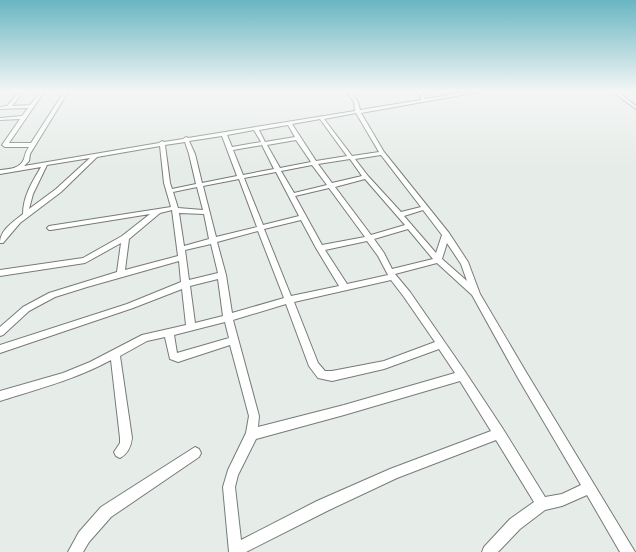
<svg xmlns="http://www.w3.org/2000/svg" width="636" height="552" viewBox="0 0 636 552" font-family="Roboto,sans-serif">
  <rect width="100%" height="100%" fill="#e6ece8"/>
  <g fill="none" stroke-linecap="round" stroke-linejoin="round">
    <defs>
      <path id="minor" d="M 19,92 L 23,92 L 12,106 L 30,105 L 40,92 L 44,92 L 9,143 L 31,143 L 64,92 L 68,92 L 30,154 L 29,161 L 24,166 L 159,143 L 162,141 L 164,142 L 183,139 L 186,137 L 188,138 L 355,111 L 354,102 L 347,92 L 351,92 L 358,102 L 360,110 L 421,100 L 421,96 L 417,92 L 422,92 L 425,96 L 425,99 L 467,92 L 478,92 L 361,113 L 384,152 L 449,233 L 468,262 L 480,294 L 526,372 L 635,552 L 620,552 L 587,495 L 562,506 L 545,510 L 520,529 L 498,552 L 482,552 L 484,547 L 510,519 L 534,502 L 496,440 L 397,478 L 327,511 L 246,552 L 229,552 L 223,487 L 228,470 L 246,433 L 249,416 L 230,345 L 178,362 L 170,359 L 165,337 L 147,341 L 120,356 L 132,438 C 131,446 128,454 120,458 L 116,456 L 114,452 L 120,443 L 120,438 L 111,360 C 76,379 38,389 0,401 L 0,391 L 63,373 L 90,362 L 142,335 L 186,325 L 182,289 L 133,308 L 0,353 L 0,345 L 127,304 L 181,282 L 179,261 L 87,287 L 55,297 L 29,311 L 3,335 L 0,336 L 0,327 L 23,307 L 49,293 L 117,272 L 121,243 L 85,263 L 0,276 L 0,270 L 83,258 L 122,236 L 150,214 L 51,230 L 49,230 L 47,228 L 49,226 L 171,207 L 164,183 L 160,146 L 97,157 L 61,192 L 20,223 L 3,243 L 0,243 C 0,230 13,222 23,214 C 23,197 32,182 41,167 L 0,174 L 0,170 C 9,169 20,169 24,159 C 25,154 26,151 29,147 L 5,147 L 2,145 L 20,119 L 0,120 L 0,118 L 22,116 L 28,108 L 0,109 L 0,107 L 7,106 ZM 356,113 L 379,152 L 352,156 L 324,119 ZM 320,119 L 347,156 L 316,161 L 292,124 ZM 288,125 L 295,137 L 265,142 L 259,130 ZM 254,130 L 261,142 L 232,147 L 227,135 ZM 222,136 L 237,176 L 202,183 L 195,154 L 189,141 ZM 296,140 L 311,162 L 280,168 L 267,145 ZM 185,142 L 189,154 L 196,184 L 172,189 L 170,183 L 165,145 ZM 262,145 L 274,169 L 243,175 L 233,150 ZM 381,155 L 421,207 L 401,212 L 368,176 L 355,159 ZM 90,158 L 56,189 L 29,209 L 33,194 L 47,165 ZM 350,159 L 362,176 L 332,183 L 318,164 ZM 312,165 L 327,185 L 294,193 L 281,171 ZM 276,172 L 299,216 L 263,225 L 244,178 ZM 239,179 L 257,227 L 216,237 L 203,186 ZM 365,179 L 405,225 L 371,235 L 335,187 ZM 197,187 L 203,210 L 178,208 L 173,192 ZM 329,188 L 365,237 L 322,245 L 295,196 ZM 172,210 L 178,256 L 125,270 L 129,239 L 160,213 ZM 423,210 L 442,235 L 436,253 L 404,216 ZM 179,213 L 204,214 L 209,239 L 184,246 ZM 301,220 L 316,248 L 339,286 L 291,296 L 264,229 ZM 408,229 L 433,259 L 392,269 L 384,253 L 374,239 ZM 258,231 L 284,298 L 232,313 L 226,275 L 217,242 ZM 367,241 L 378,256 L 388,275 L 347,284 L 325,250 ZM 447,243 L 461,264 L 467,281 L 442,259 ZM 211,244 L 218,273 L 189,280 L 185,250 ZM 437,263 L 472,295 L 518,378 L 581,485 L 562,494 L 545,497 L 503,429 L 464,370 L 410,292 L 395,274 ZM 218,279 L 223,316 L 195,323 L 190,286 ZM 391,280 L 404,297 L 435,342 L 384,361 L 332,371 L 325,371 L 318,363 L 294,302 ZM 286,304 L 309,366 L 318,378 L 332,381 L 384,369 L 439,349 L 455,373 L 344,405 L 258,427 L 259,416 L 233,320 ZM 225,322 L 229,338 L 177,353 L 174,335 ZM 460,381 L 491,431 L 390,469 L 317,501 L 241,540 L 235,487 L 238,475 L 256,439 L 344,415 Z
        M 613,92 L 618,92 L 636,106 L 636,109 Z
        M 195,447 L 199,449 L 201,453 L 199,457 L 111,517 L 89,542 L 83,552 L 68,552 L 79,532 L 101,507 Z"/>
    </defs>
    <use href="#minor" stroke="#767b78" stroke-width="2"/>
    <use href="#minor" fill="#fff" fill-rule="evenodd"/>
  </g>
  <linearGradient id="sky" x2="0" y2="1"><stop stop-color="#69b6c2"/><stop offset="0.54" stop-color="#f4f6f5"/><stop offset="1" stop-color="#f4f6f5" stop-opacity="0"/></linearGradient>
  <rect width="636" height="169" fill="url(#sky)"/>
</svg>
